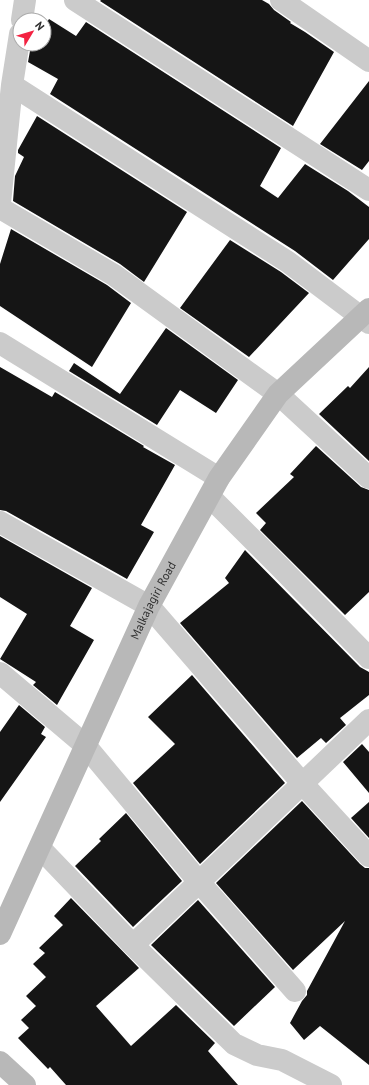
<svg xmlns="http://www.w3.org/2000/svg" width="369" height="1085" viewBox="0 0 369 1085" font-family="'PT Sans',sans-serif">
  <rect width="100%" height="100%" fill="#fff"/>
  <path fill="#151515" d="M 101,0 L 262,0 L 269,4 L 274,10 L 291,22 L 290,23 L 305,32 L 334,52 L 293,126 L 100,1 Z
    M 49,19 L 76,36 L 86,22 L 281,148 L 260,186 L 278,198 L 305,164 L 348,191 L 369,207 L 369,239 L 333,280 L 295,251 L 50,94 L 58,79 L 28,62 L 30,51 L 34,44 L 44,44 L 44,27 Z
    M 369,81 L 369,161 L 362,170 L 320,144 Z
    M 37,116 L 187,212 L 144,282 L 120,264 L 13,201 L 15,176 L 24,157 L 18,153 L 18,150 Z
    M 11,229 L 107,285 L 131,303 L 92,367 L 0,306 L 0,264 Z
    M 230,240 L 281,272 L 309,293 L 249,357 L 180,308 Z
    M 166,328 L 238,380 L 216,413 L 180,390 L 157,425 L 69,371 L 74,363 L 120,394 Z
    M 0,367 L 52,397 L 55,392 L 144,446 L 143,447 L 175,465 L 141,525 L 154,532 L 127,579 L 6,511 L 0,510 Z
    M 369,367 L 369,461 L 319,414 L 348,386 L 350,388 Z
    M 316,446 L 361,487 L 369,490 L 369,592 L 345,615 L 260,530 L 266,523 L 256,513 L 294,477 L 290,474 Z
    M 0,536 L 92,588 L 70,626 L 94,640 L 57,705 L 33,685 L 36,682 L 0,659 L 27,614 L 0,597 Z
    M 245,550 L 360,667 L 369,672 L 369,695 L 340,718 L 346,725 L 326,743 L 321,738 L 297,758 L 180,623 L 229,583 L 225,578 Z
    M 192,675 L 285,783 L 200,864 L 133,783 L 175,744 L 148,717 Z
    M 19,705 L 45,727 L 41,734 L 46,737 L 0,802 L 0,732 Z
    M 362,744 L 369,752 L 369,793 L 343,762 Z
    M 302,801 L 360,864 L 365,868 L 369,868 L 369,1065 L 320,1026 L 304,1040 L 290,1023 L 302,1001 L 307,995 L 307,991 L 345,921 L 293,970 L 216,883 Z
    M 369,802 L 369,838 L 351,818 Z
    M 126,813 L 182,881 L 133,927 L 75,866 L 101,841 L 99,839 Z
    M 71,898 L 139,968 L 96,1006 L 131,1046 L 176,1005 L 215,1043 L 208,1051 L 238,1085 L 66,1085 L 50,1067 L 48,1069 L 18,1038 L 29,1028 L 21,1020 L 36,1006 L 26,996 L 46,977 L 33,964 L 45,953 L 39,948 L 63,925 L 54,916 Z
    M 198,900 L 275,987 L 234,1026 L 151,945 Z"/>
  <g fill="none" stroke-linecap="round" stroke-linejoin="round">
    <path stroke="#cbcbcb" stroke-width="22" d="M 75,0 L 369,190
      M 281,0 L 369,61
      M 22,20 L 25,0
      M 12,85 L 288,262 L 369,323
      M 0,203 L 12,85 L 20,34
      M 0,208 L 114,275 L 278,394 L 369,478
      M 0,343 L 219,478
      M 210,497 L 279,566 L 369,658
      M 0,522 L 149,606 L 302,783 L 369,856
      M 0,673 L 85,745 L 199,882 L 295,991
      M 40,848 L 133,945 L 234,1044 L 257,1055 L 282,1060 L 331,1085
      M 133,945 L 369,720"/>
    <g stroke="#b8b8b8" stroke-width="22">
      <path id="s1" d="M 0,934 L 149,606 L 219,478 L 278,394 L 369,309"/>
      <path d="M 0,1062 L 25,1085"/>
    </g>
  </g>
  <g text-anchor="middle" stroke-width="4" stroke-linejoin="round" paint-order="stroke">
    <g font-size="12" fill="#2e2e2e" stroke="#fff">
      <text dy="4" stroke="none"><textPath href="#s1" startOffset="367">Malkajagiri Road</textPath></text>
    </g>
  </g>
  <g transform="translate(32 32) rotate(52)"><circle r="19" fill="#ffffff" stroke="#ababab"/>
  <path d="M0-3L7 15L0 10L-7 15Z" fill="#f32241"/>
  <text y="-6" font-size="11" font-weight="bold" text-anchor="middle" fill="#2e2e2e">N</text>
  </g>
</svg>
